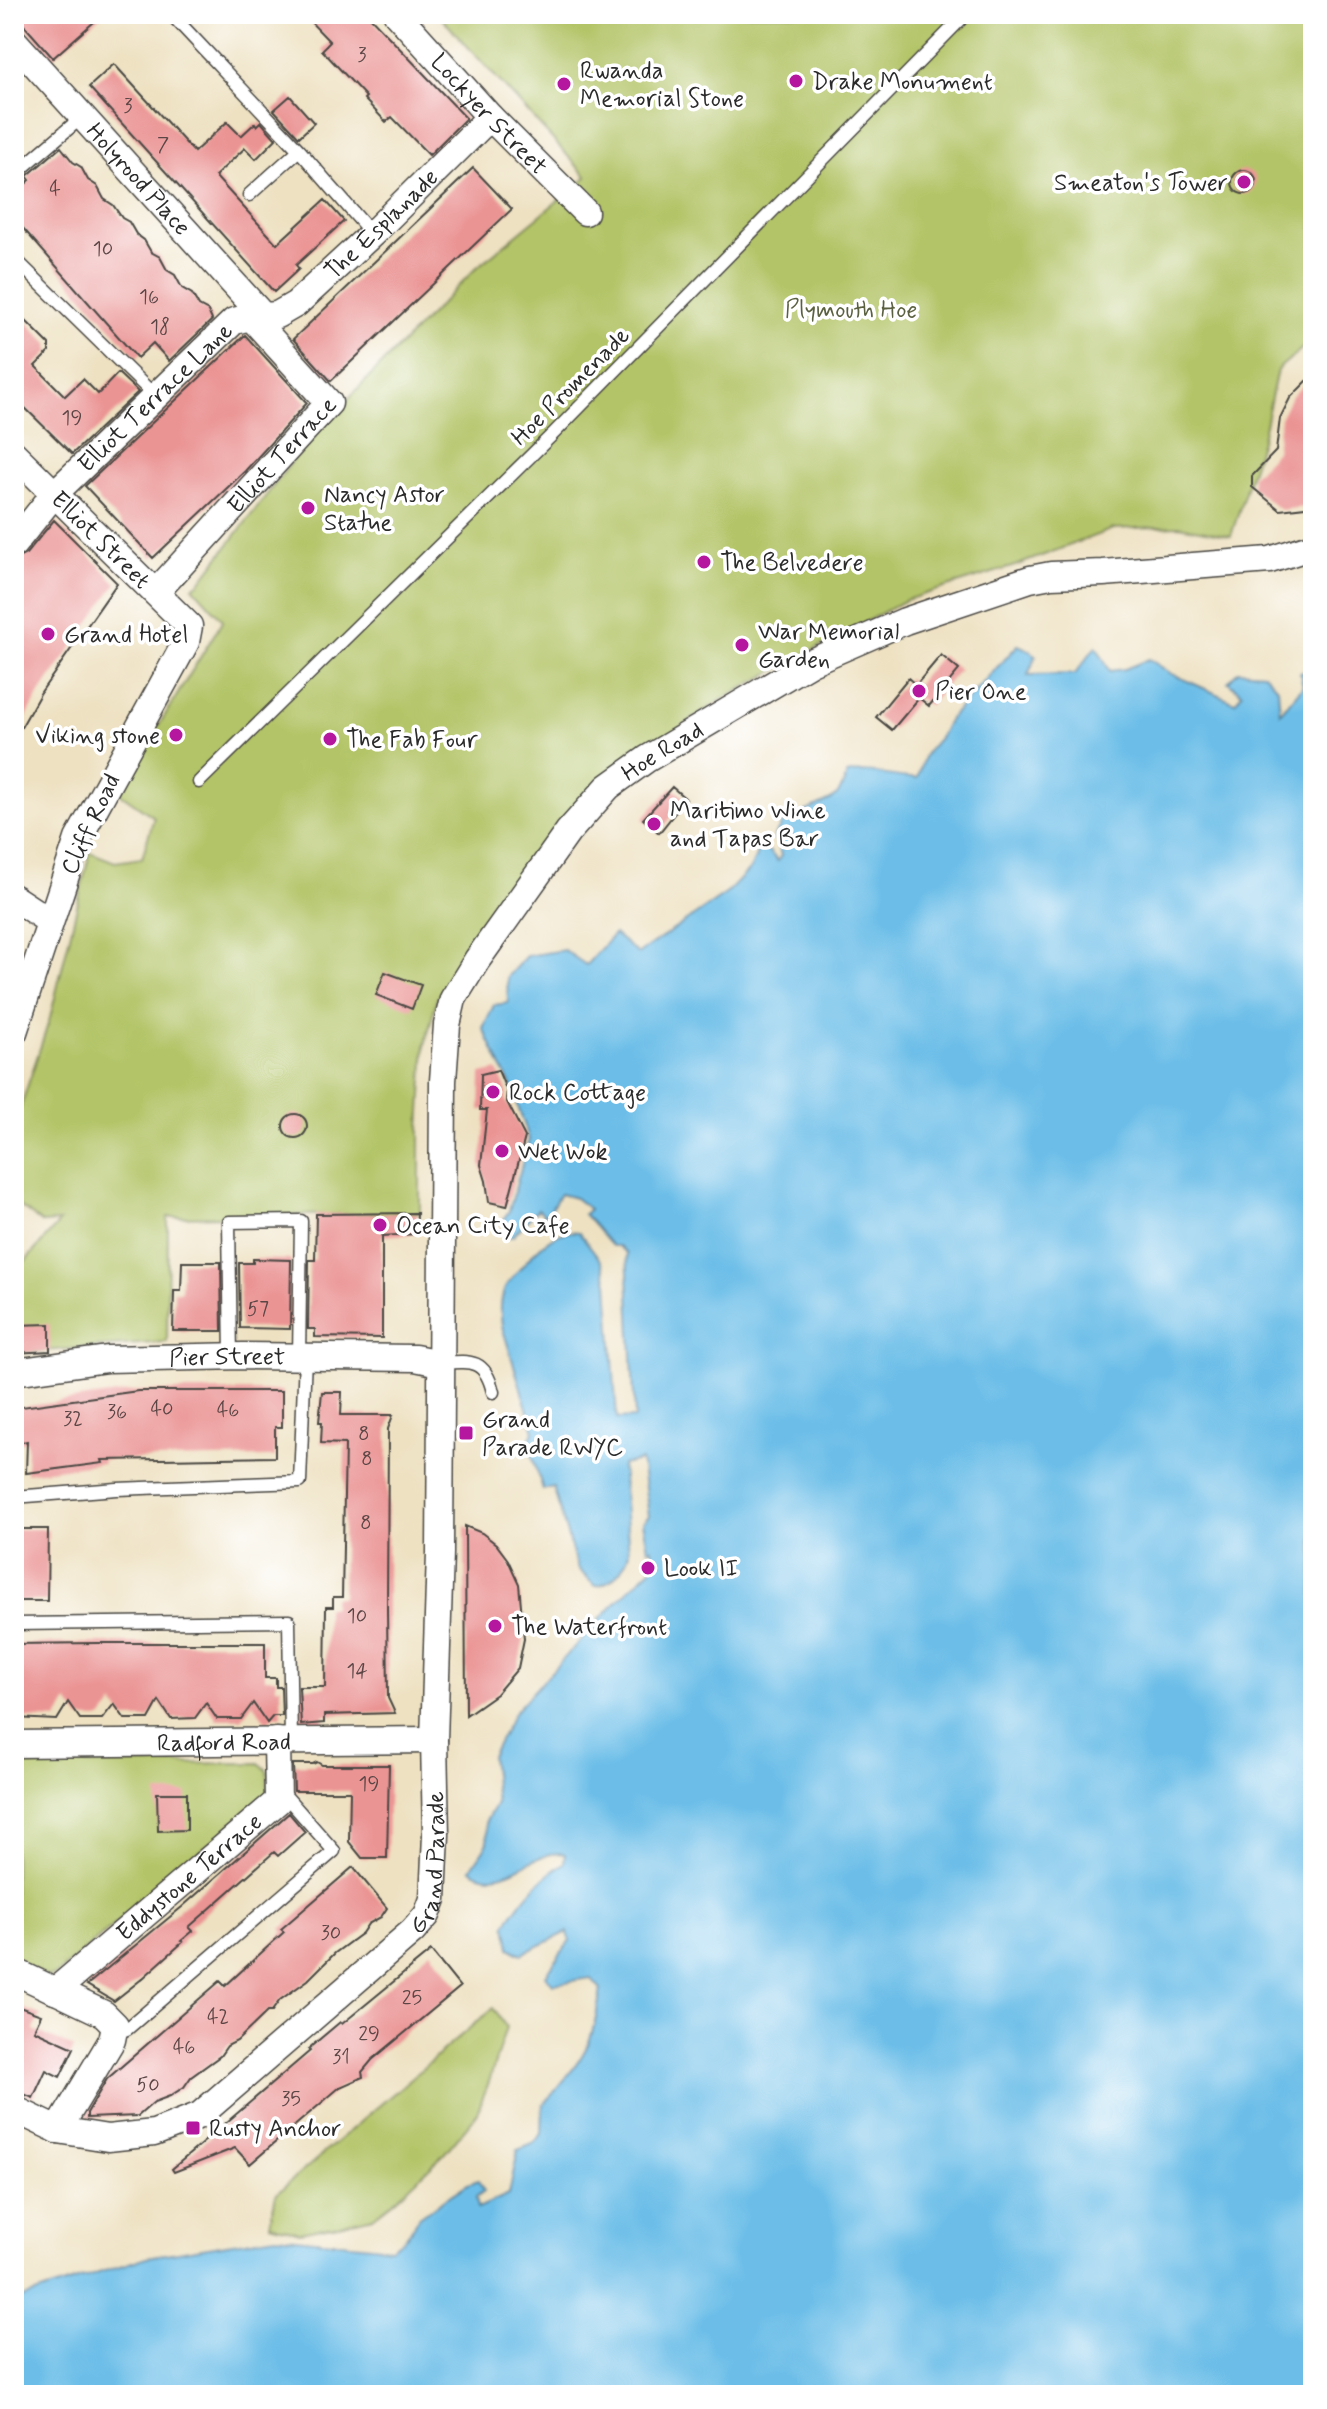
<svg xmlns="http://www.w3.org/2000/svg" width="1327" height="2409" viewBox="0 0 1327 2409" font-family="Mynerve,sans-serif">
  <rect width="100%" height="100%" fill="#fff"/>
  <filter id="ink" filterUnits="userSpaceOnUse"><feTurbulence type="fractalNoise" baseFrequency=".0125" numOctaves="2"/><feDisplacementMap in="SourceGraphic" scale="16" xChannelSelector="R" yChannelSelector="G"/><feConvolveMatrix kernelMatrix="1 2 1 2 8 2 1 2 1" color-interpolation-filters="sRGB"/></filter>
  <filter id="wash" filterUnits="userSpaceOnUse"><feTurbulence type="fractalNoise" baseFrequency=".006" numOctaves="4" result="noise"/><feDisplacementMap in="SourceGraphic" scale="32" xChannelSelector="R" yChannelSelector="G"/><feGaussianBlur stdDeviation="1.8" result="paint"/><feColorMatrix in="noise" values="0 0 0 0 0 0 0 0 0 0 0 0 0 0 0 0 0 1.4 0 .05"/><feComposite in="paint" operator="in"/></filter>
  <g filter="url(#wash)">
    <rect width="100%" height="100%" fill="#eee1c1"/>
    <path fill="#b3c467" stroke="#6f7849" stroke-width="2" d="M 438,14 L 1313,14 L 1313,339 L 1277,370 L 1263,434 L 1231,536 L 1179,526 L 1113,529 L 1015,566 L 906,600 L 724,698 L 654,745 L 485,928 L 437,998 L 425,1045 L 420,1130 L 420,1213 L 168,1217 L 167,1342 L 14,1353 L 14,1274 L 60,1222 L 42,1223 L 14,1202 L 14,1127 L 50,1018 L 90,852 L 115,862 L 142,858 L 154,817 L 118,792 L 223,620 L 193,587 L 200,582 L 301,450 L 345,402 L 476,268 L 587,177 Z
      M 259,1763 L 268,1771 L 268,1793 L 57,1974 L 48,1977 L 14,1960 L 14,1765 Z
      M 493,2008 L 506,2027 L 489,2082 L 475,2117 L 443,2155 L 394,2201 L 373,2217 L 339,2225 L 299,2232 L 270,2224 L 276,2194 Z"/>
    <path fill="#6cbee8" stroke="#4c748a" stroke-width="2" d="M 1018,645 L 1030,650 L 1036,656 L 1028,675 L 1075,674 L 1096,646 L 1110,671 L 1125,669 L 1149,659 L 1172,674 L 1235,702 L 1242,693 L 1228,682 L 1238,671 L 1264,673 L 1278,688 L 1280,713 L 1303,686 L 1300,673 L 1310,669 L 1313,671 L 1313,2395 L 14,2395 L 14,2301 L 147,2257 L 276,2236 L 390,2248 L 403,2240 L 421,2215 L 466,2185 L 478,2180 L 484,2191 L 476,2197 L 478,2208 L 509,2194 L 518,2150 L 533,2144 L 542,2134 L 543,2105 C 559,2086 582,2062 590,2039 C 596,2023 598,2005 601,1989 L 591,1978 L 553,1984 L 546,1975 L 570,1940 L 568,1932 L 522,1954 L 510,1948 L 506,1924 C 524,1897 537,1881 564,1863 L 565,1854 C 535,1847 501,1893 471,1869 L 488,1843 L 486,1821 L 496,1803 L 491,1756 L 515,1711 L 616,1602 L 654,1566 L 652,1548 L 648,1549 L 643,1522 L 649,1516 L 641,1461 L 622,1465 L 629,1552 C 626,1568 612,1584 595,1586 L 577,1568 L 553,1487 L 543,1490 L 528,1442 L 534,1431 L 502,1326 C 500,1310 500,1298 507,1284 C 525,1264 548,1227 579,1232 L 602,1262 L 608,1282 L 617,1419 L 635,1418 L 627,1253 L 618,1246 L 612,1246 L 584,1214 L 589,1209 L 575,1198 L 560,1194 L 546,1216 L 538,1209 L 513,1236 L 508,1237 L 504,1218 L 509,1211 L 529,1139 L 512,1088 L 483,1028 L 494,1005 L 508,1003 L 507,977 L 526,956 L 564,950 L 586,965 L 614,934 L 638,954 L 727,893 L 751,868 L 761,843 L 778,861 L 781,855 L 774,836 L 785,820 C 790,819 831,800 834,798 C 842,791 845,783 847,774 C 869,768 894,779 917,778 L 925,754 L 939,738 L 949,719 Z"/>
    <g id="blocks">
      <path fill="#eb9494" d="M 14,14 L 103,14 L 53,58 Z
        M 303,14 L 367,14 L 466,118 L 429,155 L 392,117 L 386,122 L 364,99 L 366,97 L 322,50 L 330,42 Z
        M 114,64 L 194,152 L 227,122 L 241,136 L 255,123 L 257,126 L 261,122 L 276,139 L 256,159 L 245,148 L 215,176 L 277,244 L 325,200 L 344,221 L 296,265 L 299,269 L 274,292 L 89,87 Z
        M 290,96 L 314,123 L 299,137 L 274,110 Z
        M 61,147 L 73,162 L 81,167 L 88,180 L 97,186 L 104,199 L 113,205 L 122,218 L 129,222 L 136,234 L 144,240 L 151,252 L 160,257 L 167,270 L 175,275 L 182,288 L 192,294 L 199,306 L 208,311 L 212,320 L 169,361 L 153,343 L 137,358 L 14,218 L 14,194 L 30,180 L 27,176 Z
        M 473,168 L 512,209 L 331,381 L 293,339 Z
        M1232 182a12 12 0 1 1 24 0a12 12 0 1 1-24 0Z
        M 14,309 L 49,344 L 49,352 L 35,366 L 65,396 L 83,379 L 98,394 L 118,373 L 138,392 L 72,454 L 14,397 Z
        M 245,335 L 307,403 L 245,471 L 153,558 L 85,486 Z
        M 1313,375 L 1313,506 L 1280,510 L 1252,487 L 1252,476 L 1276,451 L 1280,418 L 1290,398 Z
        M 54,520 L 117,583 L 41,692 L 14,740 L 14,560 L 26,554 Z
        M 941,655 L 959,670 L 929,706 L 919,698 L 892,730 L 876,717 L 908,678 L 916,685 Z
        M 672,787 L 686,799 L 659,833 L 643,819 Z
        M 385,972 L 421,985 L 412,1009 L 376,995 Z
        M 498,1070 L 507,1091 L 506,1100 L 525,1137 L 507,1206 L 489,1202 L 486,1181 L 481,1165 L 487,1110 L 480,1110 L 481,1074 Z
        M283 1126a12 12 0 1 1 24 0a12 12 0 1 1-24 0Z
        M 417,1213 L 416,1234 L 382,1236 L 382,1338 L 315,1337 L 315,1329 L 308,1329 L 309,1260 L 315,1260 L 316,1214 Z
        M 253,1259 L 291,1260 L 290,1329 L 240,1328 L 239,1263 L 253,1263 Z
        M 182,1262 L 221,1262 L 222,1331 L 173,1331 L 174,1291 L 181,1291 Z
        M 50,1324 L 50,1351 L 14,1353 L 14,1325 Z
        M 138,1391 L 282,1391 L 282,1427 L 275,1427 L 275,1457 L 102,1460 L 103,1463 L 26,1473 L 27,1441 L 14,1444 L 14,1408 Z
        M 322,1392 L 342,1392 L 341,1415 L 393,1415 L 388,1429 L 387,1608 L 388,1698 L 395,1713 L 324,1715 L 324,1723 L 301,1725 L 299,1687 L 325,1687 L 326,1607 L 333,1607 L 333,1597 L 342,1597 L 345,1444 L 321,1443 L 322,1422 L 319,1422 Z
        M 465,1526 L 482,1533 L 496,1544 L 508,1560 L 519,1584 L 524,1639 L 518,1668 L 496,1694 L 466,1715 Z
        M 14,1529 L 48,1529 L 47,1601 L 14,1601 Z
        M 98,1643 L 265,1643 L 265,1678 L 276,1678 L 276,1687 L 281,1687 L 282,1716 L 273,1716 L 267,1723 L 253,1703 L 241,1719 L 217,1719 L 206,1703 L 195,1718 L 171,1719 L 159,1701 L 149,1719 L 125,1719 L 114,1704 L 102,1719 L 80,1719 L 68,1702 L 57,1720 L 14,1718 L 14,1644 Z
        M 317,1762 L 322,1765 L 389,1765 L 387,1858 L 362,1858 L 349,1842 L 350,1791 L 294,1791 L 293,1764 L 313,1764 Z
        M 157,1793 L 187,1793 L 187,1830 L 158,1831 Z
        M 289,1813 L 305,1832 L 278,1856 L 274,1852 L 189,1927 L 193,1931 L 181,1941 L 183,1942 L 143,1978 L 114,2001 L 87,1985 L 182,1907 Z
        M 353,1867 L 387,1908 L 381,1917 L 368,1924 L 362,1933 L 335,1953 L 308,1980 L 280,2000 L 272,2011 L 268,2011 L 237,2041 L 227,2046 L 220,2056 L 191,2077 L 184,2087 L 170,2096 L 154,2102 L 138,2116 L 87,2118 L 87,2113 L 107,2079 L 220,1981 L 225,1986 L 284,1932 L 281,1929 Z
        M 431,1951 L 460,1987 L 372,2060 L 362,2072 L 363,2077 L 340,2087 L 250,2164 L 235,2148 L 174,2172 L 172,2169 L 310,2051 L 308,2049 L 340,2022 L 342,2024 Z
        M 14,2005 L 41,2015 L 34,2030 L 74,2048 L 60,2077 L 46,2070 L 33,2098 L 14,2090 Z"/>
    </g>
  </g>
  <g filter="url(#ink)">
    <use href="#blocks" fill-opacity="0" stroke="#484642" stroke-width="2"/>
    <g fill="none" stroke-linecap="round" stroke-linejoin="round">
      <defs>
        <path id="lane" d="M 171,14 L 299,150 L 372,234
          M 14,175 L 82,117
          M 249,195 L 299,150
          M 14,258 L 157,398
          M 199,782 L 554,433 L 966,14
          M 231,1357 L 229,1222 L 301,1221 L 299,1357
          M 440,1363 C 470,1361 485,1358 493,1392
          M 14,1497 L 117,1489 L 300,1482 L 305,1357
          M 14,1624 L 289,1621 L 291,1741
          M 114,2034 L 127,2029 L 334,1851 L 282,1792"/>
        <g id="street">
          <path id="s1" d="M 397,14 L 490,117 L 585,212"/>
          <path id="s2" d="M 14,41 L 263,316"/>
          <path id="s3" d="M 14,454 L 189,626 L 186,642 L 78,839 L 14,1032"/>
          <path id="s4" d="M 14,544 L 54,494 L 234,321 L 251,317 L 277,315 L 296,304 L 372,234 L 490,117"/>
          <path id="s5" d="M 156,592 L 329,403 L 251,317"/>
          <path d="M 14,898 L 49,921"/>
          <path id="s6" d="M 14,1372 L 107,1359 L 243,1356 L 415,1358 L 440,1363"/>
          <path id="s7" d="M 14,1744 L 434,1740"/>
          <path d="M 14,1971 L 104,2014 L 115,2025 L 112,2040 L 58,2130"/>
          <path id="s8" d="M 55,1991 L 278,1801 L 277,1741"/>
          <path id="s9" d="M 14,2109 L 58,2130 L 108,2138 L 154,2133 L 200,2115 L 413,1931 L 427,1915 L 433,1899 L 436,1835 L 434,1740 L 440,1553 L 443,1081 L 447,1025 L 453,999 L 477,960 L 568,832 L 608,787 L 647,759 L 811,662 L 905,621 L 1030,579 L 1051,575 L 1103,573 L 1270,560 L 1313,546"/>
        </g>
      </defs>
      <use href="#lane" stroke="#484642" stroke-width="15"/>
      <use href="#street" stroke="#484642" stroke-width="29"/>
      <use href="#lane" stroke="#fff" stroke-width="12"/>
      <use href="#street" stroke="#fff" stroke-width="26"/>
    </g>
  </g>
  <g fill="#b5179e" stroke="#fff" stroke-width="3">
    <circle cx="796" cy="81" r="8"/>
    <circle cx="564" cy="84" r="8"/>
    <circle cx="1244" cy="182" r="8"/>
    <circle cx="308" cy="508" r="8"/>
    <circle cx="704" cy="562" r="8"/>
    <circle cx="48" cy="634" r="8"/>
    <circle cx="742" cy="645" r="8"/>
    <circle cx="919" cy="691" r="8"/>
    <circle cx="176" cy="735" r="8"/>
    <circle cx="330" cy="739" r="8"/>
    <circle cx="654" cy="824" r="8"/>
    <circle cx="493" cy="1092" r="8"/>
    <circle cx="502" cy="1151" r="8"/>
    <circle cx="380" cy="1225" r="8"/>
    <rect x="458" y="1425" width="16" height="16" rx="4"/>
    <circle cx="648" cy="1568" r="8"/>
    <circle cx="495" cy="1626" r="8"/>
    <rect x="185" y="2120" width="16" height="16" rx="4"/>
  </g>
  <g text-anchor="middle" stroke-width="7" stroke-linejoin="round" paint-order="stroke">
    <g font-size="20" fill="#5b4545">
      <text x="362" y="61">3</text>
      <text x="128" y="112">3</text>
      <text x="163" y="151">7</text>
      <text x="55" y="195">4</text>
      <text x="103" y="255">10</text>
      <text x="149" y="303">16</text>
      <text x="160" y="333">18</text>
      <text x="72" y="424">19</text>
      <text x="258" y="1315">57</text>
      <text x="162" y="1415">40</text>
      <text x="228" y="1416">46</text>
      <text x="117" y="1418">36</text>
      <text x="73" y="1425">32</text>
      <text x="364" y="1440">8</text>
      <text x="367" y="1465">8</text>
      <text x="366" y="1529">8</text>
      <text x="357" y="1622">10</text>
      <text x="357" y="1677">14</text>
      <text x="369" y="1790">19</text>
      <text x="331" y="1939">30</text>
      <text x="412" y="2004">25</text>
      <text x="218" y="2023">42</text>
      <text x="369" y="2040">29</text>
      <text x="184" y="2053">46</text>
      <text x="341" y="2063">31</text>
      <text x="148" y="2091">50</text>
      <text x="291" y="2105">35</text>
    </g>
    <g font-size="24" fill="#2b2b2b" stroke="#fff" text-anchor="start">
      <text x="580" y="78">Rwanda<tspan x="580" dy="28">Memorial Stone</tspan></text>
      <text x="812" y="89">Drake Monument</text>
      <text x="1228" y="190" text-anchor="end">Smeaton's Tower</text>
      <text x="324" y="502">Nancy Astor<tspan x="324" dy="28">Statue</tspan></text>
      <text x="720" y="570">The Belvedere</text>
      <text x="758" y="639">War Memorial<tspan x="758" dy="28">Garden</tspan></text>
      <text x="64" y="642">Grand Hotel</text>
      <text x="935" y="699">Pier One</text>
      <text x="160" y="743" text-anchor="end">Viking stone</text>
      <text x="346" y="747">The Fab Four</text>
      <text x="670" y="818">Maritimo Wine<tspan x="670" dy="28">and Tapas Bar</tspan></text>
      <text x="509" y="1100">Rock Cottage</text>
      <text x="518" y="1159">Wet Wok</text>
      <text x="396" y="1233">Ocean City Cafe</text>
      <text x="482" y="1427">Grand<tspan x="482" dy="28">Parade RWYC</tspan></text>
      <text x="664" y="1576">Look II</text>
      <text x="511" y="1634">The Waterfront</text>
      <text x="209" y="2136">Rusty Anchor</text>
    </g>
    <g font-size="24" fill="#2b2b2b" stroke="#fff">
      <text dy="8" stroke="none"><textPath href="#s1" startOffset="136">Lockyer Street</textPath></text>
      <text dy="8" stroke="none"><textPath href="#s2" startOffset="186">Holyrood Place</textPath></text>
      <text dy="8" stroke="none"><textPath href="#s4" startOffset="496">The Esplanade</textPath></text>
      <text transform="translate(570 386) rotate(-45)" y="8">Hoe Promenade</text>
      <text dy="8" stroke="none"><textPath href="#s4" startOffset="204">Elliot Terrace Lane</textPath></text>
      <text dy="8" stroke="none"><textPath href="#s5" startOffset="186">Elliot Terrace</textPath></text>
      <text dy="8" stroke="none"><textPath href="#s3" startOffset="122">Elliot Street</textPath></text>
      <text dy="8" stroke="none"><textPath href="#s9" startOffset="1744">Hoe Road</textPath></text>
      <text transform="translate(90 824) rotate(-65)" y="8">Cliff Road</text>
      <text dy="8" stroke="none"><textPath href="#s6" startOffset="214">Pier Street</textPath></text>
      <text dy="8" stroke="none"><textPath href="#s7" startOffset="210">Radford Road</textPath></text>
      <text dy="8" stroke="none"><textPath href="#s9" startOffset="550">Grand Parade</textPath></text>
      <text dy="8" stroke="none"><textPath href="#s8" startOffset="176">Eddystone Terrace</textPath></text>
    </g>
    <g font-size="24" fill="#5b6140" stroke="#fff">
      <text x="851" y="317">Plymouth Hoe</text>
    </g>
  </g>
  <rect width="1327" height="2409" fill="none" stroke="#fff" stroke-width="48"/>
</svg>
